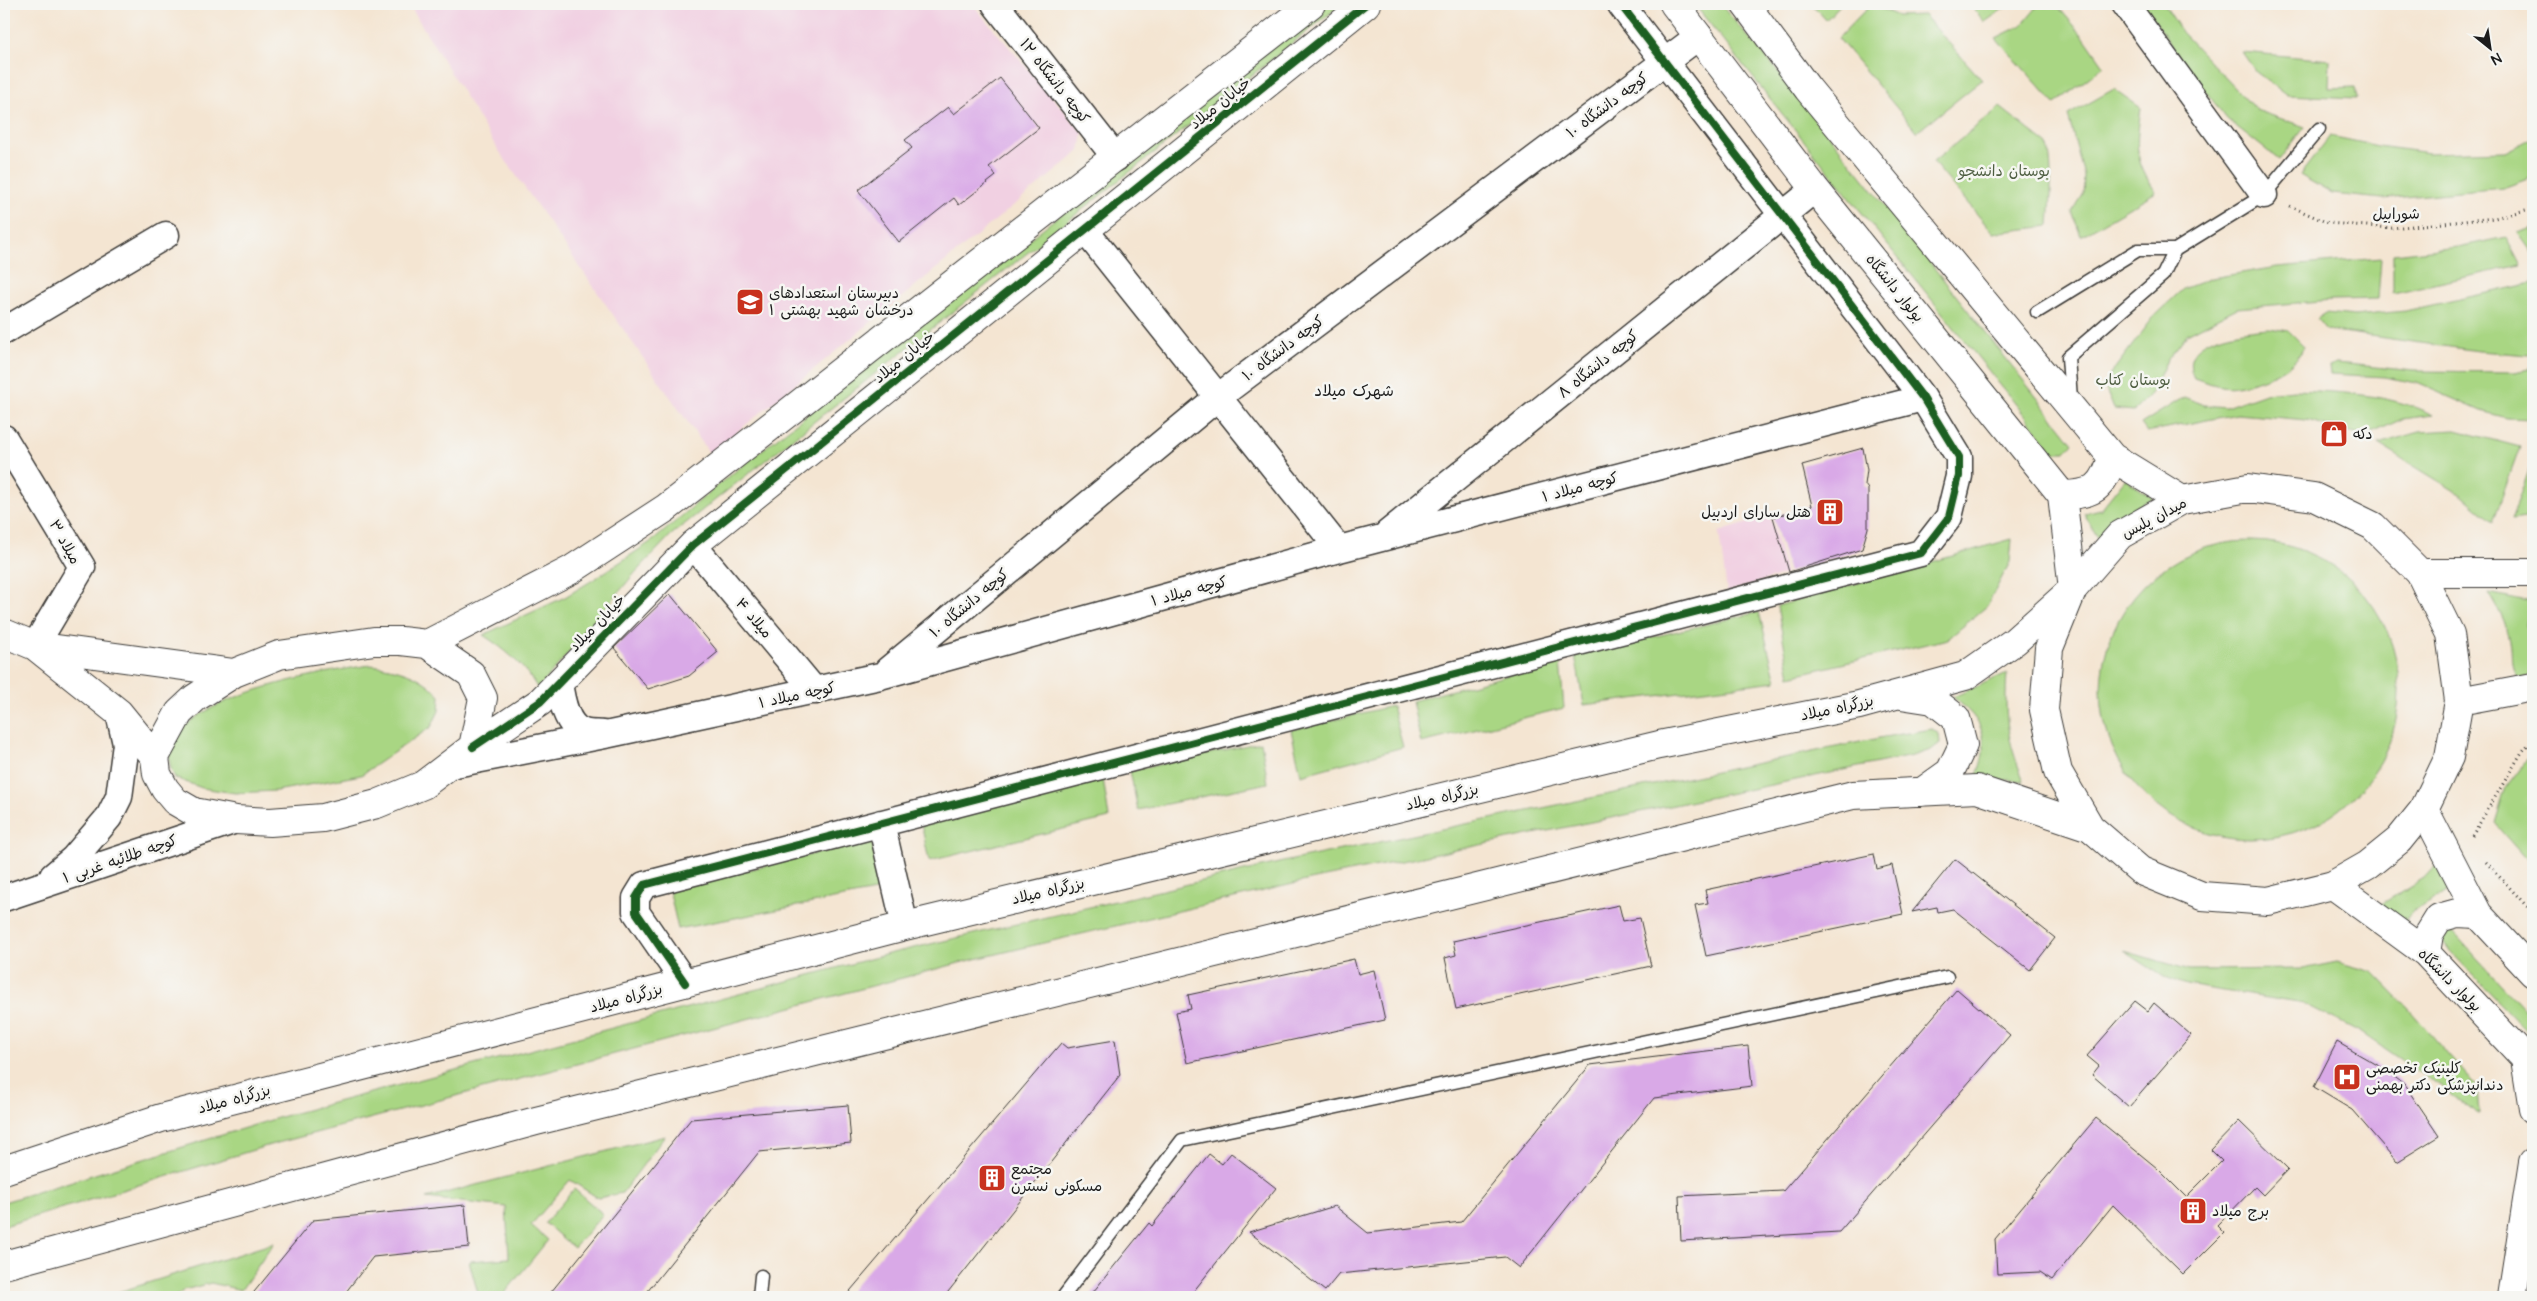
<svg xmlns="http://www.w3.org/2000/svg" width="2537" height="1301" viewBox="0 0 2537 1301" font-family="'Architects Daughter','Playpen Sans Arabic',sans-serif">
  <rect width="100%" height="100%" fill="#f6f6f2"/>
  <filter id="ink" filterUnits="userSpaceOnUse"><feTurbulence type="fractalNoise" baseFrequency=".02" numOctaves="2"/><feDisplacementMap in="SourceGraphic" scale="10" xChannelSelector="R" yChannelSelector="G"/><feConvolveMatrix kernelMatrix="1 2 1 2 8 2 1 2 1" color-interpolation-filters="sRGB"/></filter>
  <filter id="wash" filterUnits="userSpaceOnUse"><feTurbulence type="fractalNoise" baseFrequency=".0096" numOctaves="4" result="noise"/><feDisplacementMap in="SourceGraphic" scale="20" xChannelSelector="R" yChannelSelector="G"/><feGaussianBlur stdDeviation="1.12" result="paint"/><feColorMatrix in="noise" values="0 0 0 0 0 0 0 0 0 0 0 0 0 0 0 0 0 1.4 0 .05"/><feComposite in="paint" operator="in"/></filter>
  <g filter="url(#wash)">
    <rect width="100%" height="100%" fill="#f4e5d2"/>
    <path fill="#f1d0e2" d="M 413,4 L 972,4 L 1083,133 L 1080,151 L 710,454 L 495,145 L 410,6 Z
      M 1770,516 L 1786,574 L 1727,592 L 1719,532 Z"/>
    <path fill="#a9d683" stroke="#627950" d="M 1327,4 L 1342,4 L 671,535 L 634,574 L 538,689 C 524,665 506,650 483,635 L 565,597 L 596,578 L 655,539 L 719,484 Z
      M 1694,4 L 1720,4 L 1782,76 L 2073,443 L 2065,452 L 2054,452 Z
      M 1812,4 L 1841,4 L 1826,20 Z
      M 1871,4 L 1898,16 L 1924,15 L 1982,80 L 1917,132 L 1838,38 Z
      M 1969,4 L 2010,4 L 1985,22 Z
      M 2143,4 L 2164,4 L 2182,32 L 2256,110 L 2305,127 L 2279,160 L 2227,119 L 2189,70 Z
      M 2038,6 L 2059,8 L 2083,36 L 2104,66 L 2055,104 L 1996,38 L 2022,25 Z
      M 2242,52 L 2330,60 L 2329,88 L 2355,87 L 2357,98 L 2287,95 L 2256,72 Z
      M 2114,89 L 2141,108 C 2136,145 2133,160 2156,192 L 2081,236 L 2072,212 L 2083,195 L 2084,176 L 2068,115 Z
      M 2000,107 L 2048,145 C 2053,172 2051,198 2049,226 L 1993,233 L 1933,162 Z
      M 2330,136 L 2378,146 L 2429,153 L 2506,151 L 2533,137 L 2533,177 L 2503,188 L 2383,199 L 2332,194 L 2300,175 Z
      M 2533,228 L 2533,254 L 2518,233 Z
      M 2506,237 L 2521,265 L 2393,293 L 2393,254 L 2458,247 Z
      M 2381,258 L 2378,299 L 2332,300 L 2237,308 L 2187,334 L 2166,362 L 2151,394 L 2134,411 L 2114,409 L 2106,390 L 2109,376 L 2156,314 L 2183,289 L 2212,278 L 2277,267 Z
      M 2533,283 L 2533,353 L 2529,355 L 2479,351 L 2326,330 L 2317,319 L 2326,313 L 2355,316 L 2405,311 Z
      M 2269,328 L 2289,331 L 2304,346 C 2296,370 2260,382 2236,386 C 2223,389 2206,382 2194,378 C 2174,337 2243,330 2269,328 Z
      M 2337,363 L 2414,371 L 2516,372 L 2533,368 L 2533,419 L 2507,418 L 2481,411 L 2417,383 L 2384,377 L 2330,374 L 2329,366 Z
      M 2294,390 C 2341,392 2390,394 2433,415 L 2402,419 L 2366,436 L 2307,420 L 2237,414 L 2147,432 L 2141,424 L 2184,397 L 2204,405 L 2226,407 L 2265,393 Z
      M 2455,430 L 2520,447 L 2493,522 L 2463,496 L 2378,444 L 2419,432 Z
      M 2533,459 L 2533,517 L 2511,520 Z
      M 2125,479 L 2153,498 L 2130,510 L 2100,542 L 2084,513 L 2101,509 Z
      M 2012,539 L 2010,562 L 1987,606 L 1948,639 L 1790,676 L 1777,606 Z
      M2101 690a149 149 0 1 1 298 0a149 149 0 1 1-298 0Z
      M 2489,593 L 2532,602 L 2526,624 L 2529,642 L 2533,648 L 2533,671 L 2525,678 L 2517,679 C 2509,667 2513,654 2510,641 C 2506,623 2498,608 2489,593 Z
      M 1759,612 L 1776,681 L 1584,705 L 1575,655 Z
      M 1560,661 L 1564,708 L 1421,743 L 1412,701 Z
      M 370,665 C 398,668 422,675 440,696 L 439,711 L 431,727 L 361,775 L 276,791 L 235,793 L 202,788 L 175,778 C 134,702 325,672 370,665 Z
      M 2007,673 C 2004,717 2007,740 2024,781 L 1976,778 C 1991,738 1985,723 1953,697 Z
      M 1392,706 L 1403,747 L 1301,775 L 1291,730 Z
      M 1932,729 L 1939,734 L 1940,743 L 1931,750 L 1912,756 L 1310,880 L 963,962 L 270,1145 L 4,1226 L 4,1202 L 284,1116 L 892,953 L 1283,862 L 1884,737 Z
      M 1261,742 L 1268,783 L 1138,810 L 1130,771 Z
      M 2533,751 L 2533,866 L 2495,823 L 2506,787 Z
      M 1103,778 L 1109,818 L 929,861 L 921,823 Z
      M 872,840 L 880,890 L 678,929 L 669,889 Z
      M 2437,864 L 2450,890 L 2415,910 L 2401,926 L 2380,905 L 2424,878 Z
      M 2443,932 L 2454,933 L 2533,1019 L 2533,1037 L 2450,951 L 2442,940 Z
      M 2124,951 L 2190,970 L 2303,969 L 2337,962 L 2373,972 L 2407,1007 L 2478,1088 L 2480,1114 L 2360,1032 L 2305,1004 L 2186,985 L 2164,977 Z
      M 665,1136 L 622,1193 L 598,1198 L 570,1180 L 531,1225 L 548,1240 L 504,1294 L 479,1297 L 469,1261 L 509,1258 L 506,1207 L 426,1198 Z
      M 574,1189 L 603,1214 L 574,1248 L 545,1223 Z
      M 274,1243 L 241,1290 L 211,1283 L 184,1290 L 175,1297 L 103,1297 Z"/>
    <g id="blocks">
      <path fill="#d9a9e7" d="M 1000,78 L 1039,128 L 989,167 L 996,176 L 959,205 L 954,198 L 899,242 L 858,190 L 912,148 L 905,140 L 948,107 L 954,114 Z
        M 1863,448 L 1867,470 L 1865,485 L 1868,489 L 1868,528 L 1862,549 L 1789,572 L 1773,517 L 1812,506 L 1802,465 Z
        M 670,594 L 718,652 L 689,676 L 648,689 L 614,648 Z
        M 1874,854 L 1877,869 L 1892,865 L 1903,914 L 1706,956 L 1695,905 L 1708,903 L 1705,890 Z
        M 1955,859 L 2055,938 L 2030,970 L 1953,909 L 1938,912 L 1937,907 L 1912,912 Z
        M 1619,905 L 1623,921 L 1640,918 L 1651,966 L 1456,1009 L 1445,958 L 1456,955 L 1453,941 Z
        M 1354,959 L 1358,974 L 1374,970 L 1385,1020 L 1187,1063 L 1176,1012 L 1191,1009 L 1188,995 Z
        M 1957,989 L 2010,1035 L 1839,1232 L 1681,1241 L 1679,1196 L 1783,1191 Z
        M 2135,1001 L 2148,1011 L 2154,1003 L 2191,1035 L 2129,1107 L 2092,1075 L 2099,1066 L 2087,1056 Z
        M 1115,1040 L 1120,1075 L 944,1297 L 845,1297 L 1061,1043 L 1067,1048 Z
        M 2337,1042 L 2381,1067 L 2404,1084 L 2439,1136 L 2397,1162 L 2352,1110 L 2314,1087 Z
        M 1748,1046 L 1752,1086 L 1654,1098 L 1519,1268 L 1505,1257 L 1339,1274 L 1325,1291 L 1249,1232 L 1335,1206 L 1368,1233 L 1461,1222 L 1590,1065 Z
        M 848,1105 L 851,1143 L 759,1152 L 643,1297 L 547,1297 L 691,1119 Z
        M 2096,1118 L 2157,1168 L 2186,1197 L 2222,1161 L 2211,1150 L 2239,1121 L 2288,1169 L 2263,1195 L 2255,1187 L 2217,1226 L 2224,1233 L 2183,1274 L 2113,1205 L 2052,1280 L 2040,1272 L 1997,1274 L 1995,1239 Z
        M 1231,1153 L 1276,1188 L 1189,1297 L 1089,1297 L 1149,1223 L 1152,1226 L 1209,1154 L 1222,1164 Z
        M 465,1205 L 469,1247 L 373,1257 L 342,1297 L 250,1297 L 313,1220 Z"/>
    </g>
  </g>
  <g filter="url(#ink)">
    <use href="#blocks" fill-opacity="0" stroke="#3c3a37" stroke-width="1"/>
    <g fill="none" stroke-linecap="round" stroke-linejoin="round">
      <defs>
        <path id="service" d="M 2037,312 L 2138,250 L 2175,250
          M 2071,399 L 2068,357 L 2163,275 L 2175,250 L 2264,195 L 2319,129
          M 759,1297 L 761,1276
          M 1063,1297 L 1182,1140 L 1947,977"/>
        <path id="minor" d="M 995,4 L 1116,158
          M 2125,4 L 2264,195
          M 1084,229 L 1339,549
          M 4,331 L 166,235
          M 4,438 L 82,567 L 35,646
          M 1388,533 L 1815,189
          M 693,545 L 815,691
          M 888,670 L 1218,397 L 1699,36
          M 559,682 C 561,697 566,727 584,732 C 590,734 598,733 604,734
          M 450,765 L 610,734 L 880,676 L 1339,549 L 1923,398
          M 881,823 L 905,926
          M 53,876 L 74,858 L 109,817 L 119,797 L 126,744 L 119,713
          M 4,898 L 236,820
          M 685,983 L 636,912 L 636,898 L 644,885 L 1921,553 L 1949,517 L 1959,476 L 1959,457 L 1923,398 L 1621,5"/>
        <path id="tertiary" d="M 4,633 L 35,646 L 234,673
          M 374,641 L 401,641 L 427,644 L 471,674 L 483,698 L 473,747 L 423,785 L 377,804 L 323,818 L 270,822 L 236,820 L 194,812 L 175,801 L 165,789 L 157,774 L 155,757 L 179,713 L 195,698 L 234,673 L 279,655 Z
          M 427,644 L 571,570 L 666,508 L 1311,4
          M 35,646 L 119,713 L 155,757
          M 473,747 L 540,702 L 693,545 L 1366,4"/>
        <path id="secondary" d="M 1674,4 L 1815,189 L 2062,495 L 2073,589
          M 1745,4 L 1808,89 L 2112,457 L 2182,500
          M 2062,495 C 2093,495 2104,488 2112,457
          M 2424,809 L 2478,914 L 2533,973
          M 2333,885 L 2426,953 L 2533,1067
          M 2426,953 L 2429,934 L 2439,918 L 2457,913 L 2478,914
          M 2525,1059 L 2533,1109
          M 2512,1297 L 2533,1162"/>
        <path id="primary" d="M 2420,573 L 2533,573
          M 2459,701 L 2533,687"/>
        <path id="trunk" d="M 1901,695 L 1933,700 L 1956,718 L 1963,745 L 1950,772 L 1922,792
          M 4,1170 L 161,1118 L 905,926 L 1659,745 L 1859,705 L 1965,676 L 2015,641 L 2073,589 L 2120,535 L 2182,500 L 2248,488 L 2314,497 L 2373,526 L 2420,573 L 2450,634 L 2459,701 L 2449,757 L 2424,809 L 2399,840 L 2368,865 L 2333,885 L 2268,901 L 2202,896 L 2141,871 L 2090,827 L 2058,772 L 2044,710 L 2049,648 L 2073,589
          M 4,1265 L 536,1121 L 1853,795 L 1977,789 L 2090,827"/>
      </defs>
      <use href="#service" stroke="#3c3a37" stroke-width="15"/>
      <use href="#minor" stroke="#3c3a37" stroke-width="29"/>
      <use href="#tertiary" stroke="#3c3a37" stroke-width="30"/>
      <use href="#secondary" stroke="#3c3a37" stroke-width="30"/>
      <use href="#primary" stroke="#3c3a37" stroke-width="30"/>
      <use href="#trunk" stroke="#3c3a37" stroke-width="30"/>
      <path stroke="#3c3a37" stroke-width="3" stroke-dasharray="1 4" stroke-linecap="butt" d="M 2290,206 L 2328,223 L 2392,228 L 2495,218 L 2533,208
        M 2472,836 L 2522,752 L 2533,739
        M 2486,862 L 2533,913"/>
      <use href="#service" stroke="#fff" stroke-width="12"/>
      <use href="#minor" stroke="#fff" stroke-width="26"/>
      <use href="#tertiary" stroke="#fff" stroke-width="28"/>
      <use href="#secondary" stroke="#fff" stroke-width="28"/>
      <use href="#primary" stroke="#fff" stroke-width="28"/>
      <use href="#trunk" stroke="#fff" stroke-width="28"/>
      <defs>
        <path id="cycleway" d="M 473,747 L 540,702 L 693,545 L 1366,4
          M 685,983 L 636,912 L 636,898 L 644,885 L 1921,553 L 1949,517 L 1959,476 L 1959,457 L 1923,398 L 1621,5"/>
      </defs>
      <use href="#cycleway" stroke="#f6f6f2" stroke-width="11"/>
      <use href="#cycleway" stroke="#1b5e20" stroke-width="8"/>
    </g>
  </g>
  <defs>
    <symbol id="school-square" viewBox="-11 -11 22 22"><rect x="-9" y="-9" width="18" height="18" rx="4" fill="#c8321e" stroke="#f6f6f2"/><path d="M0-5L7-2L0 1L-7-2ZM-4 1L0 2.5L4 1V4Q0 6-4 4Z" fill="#fff"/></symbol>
    <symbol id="shop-square" viewBox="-11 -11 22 22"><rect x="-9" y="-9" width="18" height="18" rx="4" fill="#c8321e" stroke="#f6f6f2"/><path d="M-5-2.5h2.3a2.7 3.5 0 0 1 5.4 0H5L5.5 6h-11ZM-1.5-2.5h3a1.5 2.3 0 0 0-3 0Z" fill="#fff"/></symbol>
    <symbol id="building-square" viewBox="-11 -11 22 22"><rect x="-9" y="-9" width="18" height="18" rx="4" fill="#c8321e" stroke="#f6f6f2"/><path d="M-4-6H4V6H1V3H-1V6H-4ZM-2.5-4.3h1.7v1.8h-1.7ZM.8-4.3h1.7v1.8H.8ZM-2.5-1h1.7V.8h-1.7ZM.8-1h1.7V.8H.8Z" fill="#fff"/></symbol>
    <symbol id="hospital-square" viewBox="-11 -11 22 22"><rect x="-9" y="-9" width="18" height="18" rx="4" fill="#c8321e" stroke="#f6f6f2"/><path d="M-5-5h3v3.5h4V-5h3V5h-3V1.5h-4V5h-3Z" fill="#fff"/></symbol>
  </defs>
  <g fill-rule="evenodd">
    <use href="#school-square" x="734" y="286" width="32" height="32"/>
    <use href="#shop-square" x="2318" y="418" width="32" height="32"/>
    <use href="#building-square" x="1814" y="496" width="32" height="32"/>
    <use href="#hospital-square" x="2331" y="1061" width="32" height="32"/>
    <use href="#building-square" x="976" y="1162" width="32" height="32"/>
    <use href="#building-square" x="2177" y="1195" width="32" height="32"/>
  </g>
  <g text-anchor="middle" stroke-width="5" stroke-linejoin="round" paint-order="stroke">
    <g font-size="15" fill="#1c1c1c" stroke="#f6f6f2">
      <text transform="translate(1055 81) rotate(52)" y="5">کوچه دانشگاه ۱۲</text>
      <text transform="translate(1220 103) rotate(-39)" y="5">خیابان میلاد</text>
      <text transform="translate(1607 105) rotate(-37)" y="5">کوچه دانشگاه ۱۰</text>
      <text transform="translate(2396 214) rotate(-1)" y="5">شورابیل</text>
      <text transform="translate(1895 288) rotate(51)" y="5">بولوار دانشگاه</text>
      <text transform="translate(1283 348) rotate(-37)" y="5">کوچه دانشگاه ۱۰</text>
      <text transform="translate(904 357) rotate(-39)" y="5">خیابان میلاد</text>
      <text transform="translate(1598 364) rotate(-39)" y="5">کوچه دانشگاه ۸</text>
      <text transform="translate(1580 487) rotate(-15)" y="5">کوچه میلاد ۱</text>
      <text transform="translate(2154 518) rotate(-28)" y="5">میدان پلیس</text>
      <text transform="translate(65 542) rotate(61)" y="5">میلاد ۳</text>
      <text transform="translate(1189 591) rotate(-15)" y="5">کوچه میلاد ۱</text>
      <text transform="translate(969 603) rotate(-40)" y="5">کوچه دانشگاه ۱۰</text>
      <text transform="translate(754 618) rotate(50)" y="5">میلاد ۴</text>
      <text transform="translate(597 623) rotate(-46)" y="5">خیابان میلاد</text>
      <text transform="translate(797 695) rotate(-12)" y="5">کوچه میلاد ۱</text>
      <text transform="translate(1837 708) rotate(-12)" y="5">بزرگراه میلاد</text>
      <text transform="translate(1442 797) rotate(-13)" y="5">بزرگراه میلاد</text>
      <text transform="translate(120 859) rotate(-19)" y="5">کوچه طلائیه غربی ۱</text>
      <text transform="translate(1048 891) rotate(-13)" y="5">بزرگراه میلاد</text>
      <text transform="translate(2450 980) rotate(45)" y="5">بولوار دانشگاه</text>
      <text transform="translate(626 998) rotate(-15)" y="5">بزرگراه میلاد</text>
      <text transform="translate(234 1099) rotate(-15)" y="5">بزرگراه میلاد</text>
    </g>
    <g font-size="15" fill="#4d5d40" stroke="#f6f6f2">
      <text x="2004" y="176">بوستان دانشجو</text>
      <text x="2133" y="385">بوستان کتاب</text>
    </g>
    <g font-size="15" fill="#1c1c1c" stroke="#f6f6f2" text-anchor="start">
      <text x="769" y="298">دبیرستان استعدادهای<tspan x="769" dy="17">درخشان شهید بهشتی ۱</tspan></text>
      <text x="2353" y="439">دکه</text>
      <text x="1811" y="517" text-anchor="end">هتل سارای اردبیل</text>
      <text x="2366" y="1073">کلینیک تخصصی<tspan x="2366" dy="17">دندانپزشکی دکتر بهمنی</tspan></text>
      <text x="1011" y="1174">مجتمع<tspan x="1011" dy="17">مسکونی نسترن</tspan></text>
      <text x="2212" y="1216">برج میلاد</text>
    </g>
    <g font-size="16" fill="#1c1c1c" stroke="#f6f6f2">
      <text x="1354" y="396">شهرک میلاد</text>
    </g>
  </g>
  <rect width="2537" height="1301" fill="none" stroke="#f6f6f2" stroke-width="20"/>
  <g transform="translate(2490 48) rotate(150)" stroke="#f6f6f2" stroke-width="4" paint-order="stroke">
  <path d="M0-4L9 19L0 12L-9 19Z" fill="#1c1c1c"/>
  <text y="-8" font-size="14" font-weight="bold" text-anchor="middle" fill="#1c1c1c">N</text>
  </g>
</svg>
